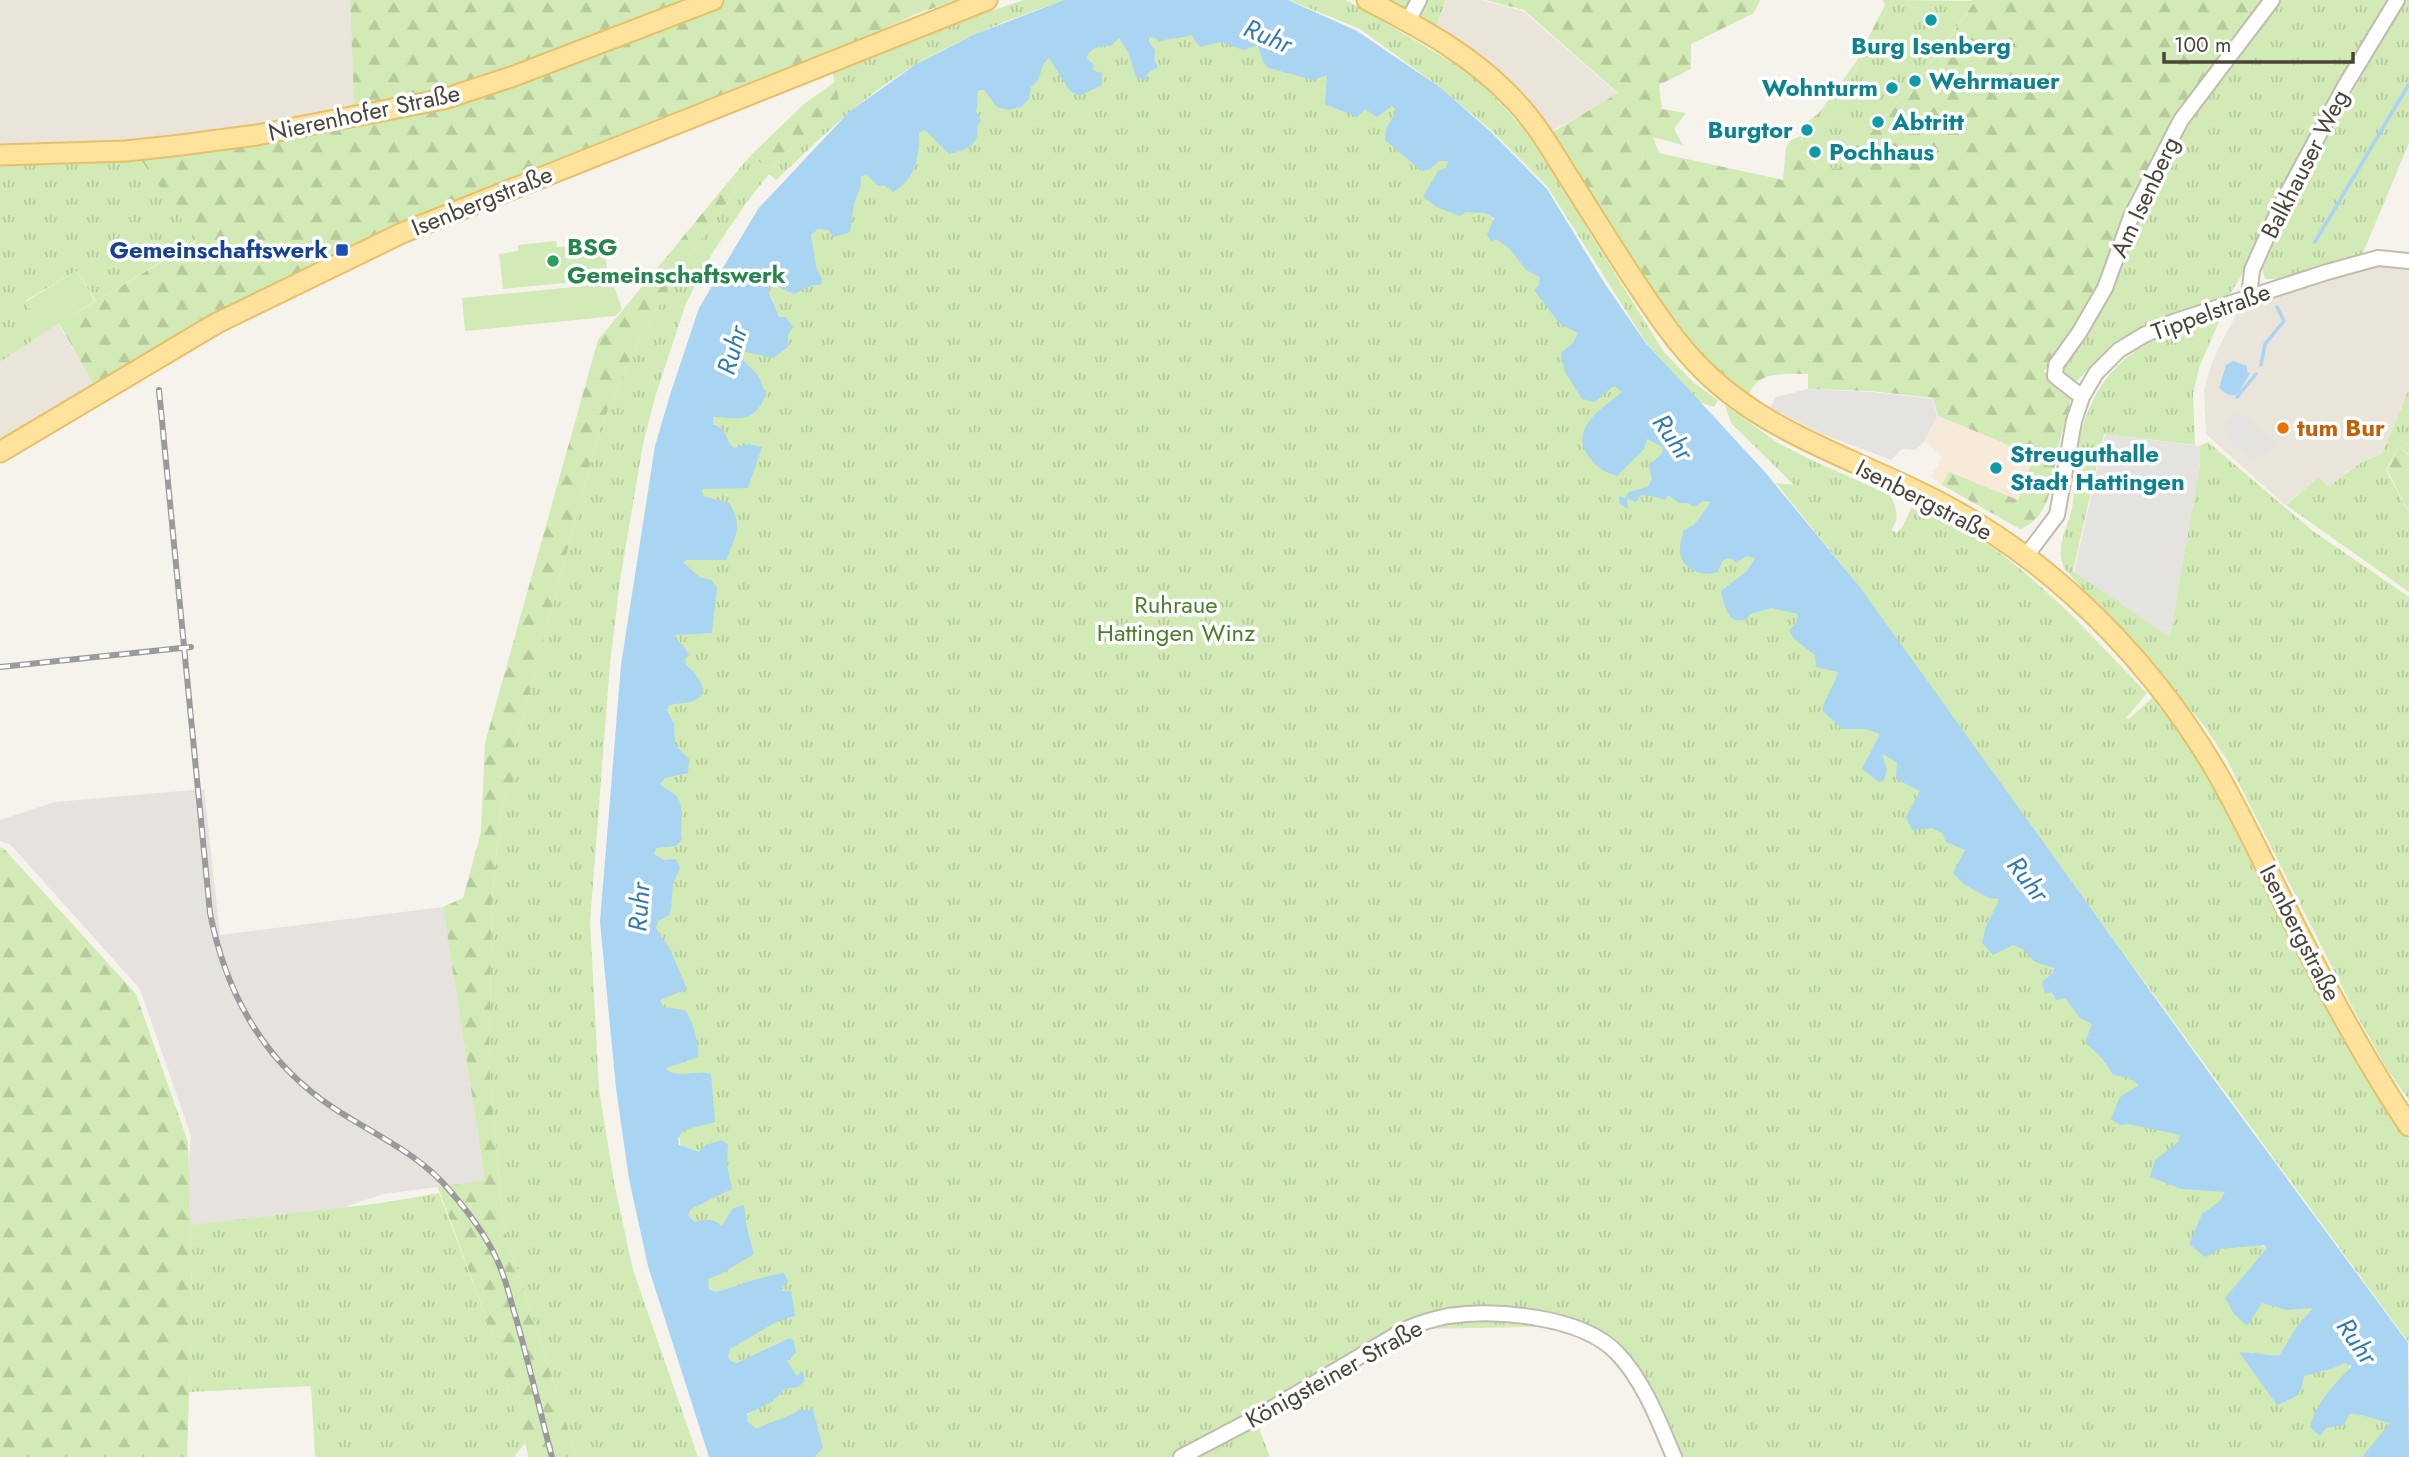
<svg xmlns="http://www.w3.org/2000/svg" width="2409" height="1457" viewBox="0 0 2409 1457" font-family="Jost,sans-serif">
  <defs>
    <pattern id="grass-tufts" width="24" height="20" patternUnits="userSpaceOnUse" patternTransform="scale(1.75)"><rect width="24" height="20" fill="#d2eab5"/><path d="M3 7l-1-3M5 7V3M7 7l1-3M15 17l-1-3M17 17v-4M19 17l1-3" fill="none" stroke="#b6ca9c"/></pattern>
    <pattern id="forest-firs" width="22" height="20" patternUnits="userSpaceOnUse" patternTransform="scale(1.75)"><rect width="22" height="20" fill="#d2eab5"/><path d="M5 1l3.5 6h-7zM16 11l3.5 6h-7z" fill="#b6ca9c"/></pattern>
  </defs>
  <rect width="100%" height="100%" fill="#f6f3ec"/>
  <path fill="#eae5da" d="M 0,0 L 350,0 L 355,119 L 147,143 L 0,148 Z
    M 1447,0 L 1481,0 L 1523,11 L 1618,94 L 1550,132 L 1436,28 Z
    M 2398,264 L 2409,267 L 2409,388 L 2382,454 L 2362,461 L 2328,487 L 2319,477 L 2285,505 L 2206,434 L 2204,391 L 2210,368 L 2220,345 L 2239,309 L 2301,286 L 2363,268 Z
    M 58,323 L 96,389 L 0,440 L 0,362 Z"/>
  <path fill="#f7ead8" d="M 1937,416 L 1999,441 L 2033,459 L 2018,500 L 1949,473 L 1942,485 L 1931,477 L 1942,458 L 1925,442 Z"/>
  <path fill="#e6e2dd" d="M 204,789 L 220,935 L 443,907 L 485,1181 L 383,1194 L 341,1208 L 183,1226 L 191,1136 L 140,989 L 10,844 L 0,841 L 0,820 L 55,802 Z"/>
  <path fill="url(#grass-tufts)" d="M 1024,0 L 1065,0 C 1014,17 964,37 917,64 C 864,94 820,139 776,180 L 769,174 L 746,203 L 713,252 L 686,303 L 656,394 L 643,444 L 620,580 L 610,664 L 590,922 L 599,1089 L 614,1182 L 633,1270 L 698,1457 L 577,1457 L 503,1224 L 489,1064 L 492,898 L 501,807 L 516,774 L 516,743 L 600,428 L 641,335 L 688,258 L 736,190 L 729,181 L 750,156 L 771,169 L 839,100 L 832,71 L 984,13 Z
    M 1289,0 L 1345,0 L 1350,2 L 1475,76 L 1539,145 L 1589,232 L 1664,352 L 1694,383 L 1718,400 L 1714,407 L 1699,402 L 1645,341 L 1547,186 L 1492,131 L 1441,88 L 1360,29 Z
    M 1383,0 L 1446,0 L 1436,28 Z
    M 1892,0 L 1974,1 C 1935,63 1887,115 1838,169 L 1817,166 L 1804,150 L 1801,134 L 1803,135 L 1807,123 L 1809,124 L 1848,85 Z
    M 2278,0 L 2392,0 L 2276,200 L 2238,282 L 2227,298 L 2170,317 L 2115,341 L 2076,382 L 2066,377 L 2063,367 L 2134,218 L 2184,125 Z
    M 2405,0 L 2409,0 L 2409,143 L 2363,253 L 2281,279 L 2265,279 L 2261,265 L 2288,206 Z
    M 1147,28 L 1268,45 L 1391,106 L 1442,161 L 1448,161 L 1447,167 L 1487,214 L 1493,218 L 1493,221 L 1567,308 L 1787,596 L 1949,834 L 1960,848 L 1965,850 L 1964,853 L 2118,1052 L 2222,1191 L 2225,1192 L 2261,1245 L 2267,1248 L 2265,1251 L 2307,1308 L 2314,1308 L 2310,1313 L 2345,1362 L 2351,1365 L 2349,1368 L 2386,1422 L 2391,1422 L 2389,1426 L 2409,1457 L 1674,1457 L 1619,1355 L 1572,1326 L 1418,1329 L 1257,1423 L 1270,1457 L 778,1457 L 748,1422 L 747,1415 L 763,1405 L 748,1358 L 737,1363 L 731,1361 L 728,1357 L 729,1349 L 742,1342 L 724,1290 L 716,1292 L 709,1288 L 707,1279 L 719,1275 L 695,1222 L 688,1215 L 691,1208 L 679,1137 L 665,1083 L 645,945 L 659,613 L 715,425 L 713,423 L 715,417 L 738,355 L 738,349 L 747,352 L 773,302 L 768,291 L 770,286 L 780,288 L 812,241 L 811,235 L 861,177 L 911,129 L 1017,65 Z
    M 137,154 L 197,240 L 96,301 L 76,271 L 25,301 L 45,332 L 0,362 L 0,162 Z
    M 2221,317 L 2200,365 L 2193,394 L 2195,445 L 2104,434 L 2073,571 L 2170,636 L 2200,463 L 2199,446 L 2208,442 L 2313,531 L 2409,597 L 2409,1100 L 2387,1069 L 2355,1012 L 2226,758 L 2203,724 L 2064,568 C 2054,543 2070,526 2073,502 C 2075,482 2074,461 2078,443 C 2100,358 2142,339 2221,317 Z
    M 2409,389 L 2409,455 L 2399,446 L 2386,470 L 2409,513 L 2409,592 L 2286,505 L 2319,477 L 2328,487 L 2363,461 L 2382,454 Z
    M 1725,405 L 1778,443 L 1809,459 L 1890,495 C 1897,508 1900,519 1891,530 L 1897,533 L 1903,526 L 1911,508 C 1929,516 1949,521 1966,531 C 2036,572 2091,636 2147,693 L 2126,718 L 2129,719 L 2152,698 L 2187,742 L 2225,805 L 2291,943 L 2345,1040 L 2409,1140 L 2409,1343 L 2040,839 L 1854,580 L 1776,483 L 1794,485 L 1731,423 Z
    M 439,1193 L 489,1325 L 525,1443 L 514,1457 L 315,1457 L 311,1386 L 189,1392 L 192,1305 L 190,1225 L 382,1203 Z"/>
  <path fill="url(#forest-firs)" d="M 350,0 L 957,0 L 916,14 L 803,66 L 514,177 L 370,240 L 96,389 L 59,323 L 197,241 L 137,154 L 243,144 L 355,127 Z
    M 1485,0 L 1760,0 L 1754,13 L 1691,44 L 1691,69 L 1659,85 L 1662,109 L 1686,113 L 1674,129 L 1683,145 L 1653,137 L 1659,153 L 1783,180 L 1786,148 L 1790,140 L 1799,137 L 1806,123 L 1819,113 L 1856,62 L 1885,5 L 1883,0 L 1892,0 L 1848,85 L 1808,125 L 1806,124 L 1803,135 L 1800,135 L 1806,154 L 1817,166 L 1838,169 C 1887,115 1935,63 1974,2 L 1972,0 L 2267,0 L 2178,119 L 2101,288 L 2076,331 L 2060,344 L 2053,361 L 2044,371 L 2072,396 C 2068,412 2063,428 2059,444 C 2053,472 2053,518 2020,529 L 1942,485 L 1949,472 L 2018,500 L 2033,459 L 1999,441 L 1938,416 L 1933,398 L 1871,391 L 1808,389 L 1808,374 C 1784,374 1755,370 1748,398 C 1736,388 1722,379 1711,367 C 1646,300 1599,213 1551,133 L 1618,93 L 1524,10 Z
    M 835,82 L 839,100 L 771,169 L 750,156 L 804,104 Z
    M 729,181 L 736,190 L 688,258 L 641,335 L 600,428 L 516,743 L 516,774 L 501,807 L 492,898 L 489,1064 L 503,1224 L 577,1457 L 529,1457 L 489,1325 L 438,1187 L 485,1180 L 443,907 L 463,898 L 481,832 L 485,743 L 598,340 Z
    M 2399,446 L 2409,456 L 2409,512 L 2387,470 Z
    M 0,847 L 5,850 L 136,994 L 188,1142 L 192,1305 L 187,1457 L 0,1457 Z"/>
  <path fill="#d2eab5" d="M 556,241 L 557,247 L 580,245 L 581,251 L 605,248 L 607,268 L 595,269 L 596,277 L 584,278 L 584,281 L 503,289 L 499,254 L 518,251 L 518,245 Z
    M 76,271 L 95,301 L 45,332 L 25,302 Z
    M 613,283 L 622,309 L 615,316 L 465,331 L 462,298 Z"/>
  <path fill="#e5e3e0" d="M 1808,389 L 1871,392 L 1933,399 L 1937,416 L 1924,442 L 1915,450 L 1902,449 L 1891,460 L 1824,435 L 1770,408 L 1776,397 Z
    M 2240,412 L 2276,442 L 2253,462 L 2229,441 L 2223,428 L 2229,420 Z
    M 2105,434 L 2199,446 L 2200,463 L 2170,637 L 2074,572 Z"/>
  <path fill="#a9d4f2" d="M 1064,0 L 1288,0 L 1357,31 L 1441,88 L 1492,133 L 1547,189 L 1605,284 L 1645,342 L 1764,471 L 1859,586 L 2215,1081 L 2408,1343 L 2409,1457 L 2362,1457 L 2390,1423 C 2378,1421 2360,1412 2349,1414 L 2344,1425 L 2326,1428 L 2320,1436 L 2310,1427 C 2317,1401 2334,1385 2352,1366 L 2345,1363 L 2331,1369 L 2304,1376 C 2301,1397 2296,1397 2277,1405 L 2239,1352 L 2279,1356 L 2296,1328 L 2313,1308 L 2287,1310 L 2262,1303 L 2247,1326 L 2234,1314 L 2225,1298 L 2267,1248 L 2264,1245 L 2220,1249 L 2205,1257 L 2189,1244 L 2202,1214 L 2220,1201 L 2225,1192 L 2182,1189 L 2150,1177 L 2155,1160 L 2178,1142 L 2180,1135 L 2129,1124 L 2120,1125 L 2111,1119 L 2120,1097 L 2139,1085 L 2129,1078 L 2113,1075 L 2103,1059 L 2085,1042 L 2092,1024 L 2080,1018 L 2065,998 L 2056,1000 L 2052,992 L 2045,994 L 2042,982 L 2052,974 L 2054,968 L 2035,962 L 2023,949 L 2013,945 L 1993,955 L 1982,943 L 1986,926 L 2000,899 L 1989,898 L 1965,885 L 1953,873 L 1965,850 L 1946,842 L 1942,833 L 1932,828 L 1912,830 L 1906,817 L 1920,791 L 1896,779 L 1897,762 L 1882,754 L 1887,770 L 1884,780 L 1879,782 L 1862,769 L 1880,734 L 1866,729 L 1842,729 L 1822,710 C 1826,696 1834,686 1838,672 L 1816,667 L 1815,655 L 1794,639 L 1789,630 L 1796,624 L 1798,614 L 1771,608 L 1750,614 L 1747,619 C 1727,626 1725,606 1721,591 L 1747,571 L 1755,558 L 1746,556 L 1736,563 L 1733,559 L 1727,558 L 1722,561 L 1718,572 C 1704,577 1683,571 1680,553 C 1679,546 1682,537 1684,530 L 1694,525 L 1711,502 L 1703,501 L 1694,507 L 1688,503 L 1679,503 L 1668,495 L 1665,500 L 1652,496 L 1641,495 L 1636,502 L 1627,499 L 1628,509 L 1620,504 L 1619,496 L 1625,498 L 1629,492 L 1648,487 L 1652,479 L 1649,465 L 1662,454 L 1663,447 L 1647,439 L 1644,449 L 1617,476 C 1605,472 1597,468 1589,457 C 1568,428 1602,409 1622,392 L 1614,386 L 1594,402 L 1582,399 L 1565,372 L 1561,353 L 1573,343 L 1578,333 L 1560,324 L 1534,290 L 1539,285 L 1540,277 L 1526,270 L 1510,249 L 1496,239 L 1491,242 L 1487,235 L 1494,218 L 1485,213 L 1466,212 L 1460,216 L 1437,207 L 1423,197 L 1438,171 L 1446,168 L 1448,161 L 1439,161 L 1430,169 L 1422,171 L 1385,140 L 1386,129 L 1396,111 L 1392,106 L 1377,117 L 1365,109 L 1357,117 L 1325,104 L 1327,75 L 1313,80 L 1268,68 L 1263,62 L 1258,45 L 1244,50 L 1220,42 L 1201,47 L 1195,41 L 1192,35 C 1180,39 1171,37 1159,42 L 1156,38 L 1149,37 L 1149,42 L 1155,50 L 1154,59 L 1158,67 L 1148,73 L 1145,80 L 1136,77 L 1128,52 L 1119,38 L 1111,46 C 1099,45 1092,47 1086,58 L 1093,64 L 1094,71 L 1103,73 L 1101,79 L 1102,85 L 1079,96 L 1069,90 L 1049,58 L 1044,63 L 1038,80 L 1031,87 L 1029,99 L 1021,107 L 1008,110 L 997,107 L 984,90 L 978,90 C 976,98 979,104 976,111 L 981,121 L 977,126 C 981,145 964,151 949,154 L 925,130 L 919,133 C 919,158 916,179 893,192 L 887,186 L 878,186 L 866,174 L 861,177 L 861,185 L 854,204 L 850,232 L 834,237 L 828,230 L 818,229 L 811,235 L 816,267 L 822,279 L 821,285 L 813,285 L 794,294 L 776,286 L 770,287 L 768,291 L 779,317 L 786,317 L 793,327 L 788,335 L 788,347 L 773,358 L 738,350 C 739,361 753,367 759,377 C 762,382 762,388 766,393 C 755,424 741,418 714,417 L 713,424 C 731,433 724,440 734,448 L 749,444 L 762,447 L 748,488 L 702,489 L 703,496 L 729,503 C 744,526 735,537 726,560 L 687,560 L 683,562 L 699,577 L 711,580 L 717,587 L 712,633 L 675,635 L 677,641 L 683,645 L 689,655 L 685,659 L 686,665 C 697,673 713,695 693,701 C 685,704 676,703 669,705 L 667,710 L 674,724 L 675,745 L 689,759 L 688,773 L 665,778 L 660,784 C 664,788 669,790 674,794 C 686,803 679,824 682,839 L 676,846 L 656,848 L 654,854 L 664,860 L 676,859 L 680,868 L 673,884 L 671,909 L 669,915 L 658,921 L 656,928 L 670,949 L 687,989 L 660,1000 L 663,1007 L 685,1010 C 693,1021 699,1043 698,1057 L 666,1068 L 668,1071 C 682,1078 696,1070 711,1074 L 715,1122 L 684,1130 L 678,1138 L 679,1145 L 699,1152 L 704,1146 L 721,1140 L 728,1144 L 727,1166 L 732,1189 L 691,1209 L 688,1215 L 695,1222 C 707,1219 712,1218 722,1226 L 732,1209 L 744,1205 L 747,1229 L 754,1254 L 721,1274 L 708,1279 L 709,1289 L 716,1292 C 741,1285 759,1277 784,1273 L 788,1281 L 780,1291 L 791,1291 L 795,1316 L 776,1322 L 730,1349 L 728,1357 L 731,1361 L 737,1363 L 790,1338 L 794,1341 L 796,1353 L 787,1361 L 797,1376 L 802,1371 L 805,1381 L 798,1387 L 785,1389 L 773,1401 L 747,1414 L 748,1422 L 757,1429 C 770,1421 790,1418 800,1409 L 808,1411 L 812,1406 L 823,1448 L 814,1457 L 709,1457 L 648,1266 L 629,1179 L 616,1088 L 600,922 L 621,665 L 655,446 L 670,395 L 699,308 L 758,209 L 849,112 L 915,65 L 973,35 Z
    M 2233,361 L 2247,366 L 2247,371 L 2250,374 C 2240,387 2239,406 2219,388 L 2226,365 Z"/>
  <g fill="none" stroke-linecap="round" stroke-linejoin="round">
    <path stroke="#a9d4f2" stroke-width="3.5" d="M 2315,242 L 2409,84
      M 2261,365 L 2265,344 L 2284,321 L 2277,307
      M 2237,397 L 2256,374"/>
    <defs>
      <path id="minor" d="M 1408,21 L 1419,0
        M 2249,297 L 2252,270 L 2281,205 L 2345,86 L 2397,0
        M 2082,397 L 2055,376 L 2056,365 L 2079,333 L 2105,288 L 2131,217 L 2181,120 L 2272,0
        M 2026,556 L 2057,515 L 2074,421 L 2082,397 L 2096,373 L 2119,350 L 2144,335 L 2173,322 L 2327,272 L 2378,258 L 2409,261
        M 1181,1457 L 1259,1416 L 1406,1329 C 1420,1323 1433,1319 1448,1316 C 1496,1309 1582,1316 1617,1353 C 1644,1381 1659,1422 1674,1457"/>
      <path id="major" d="M 1367,0 C 1421,28 1474,56 1516,102 C 1536,123 1551,149 1566,173 C 1589,209 1611,245 1634,280 C 1655,311 1675,342 1701,368 C 1760,428 1840,454 1913,489 C 1973,517 2028,554 2077,599 C 2130,647 2180,709 2216,771 C 2245,821 2269,874 2295,926 C 2330,995 2366,1062 2409,1126
        M 0,155 L 126,151 L 181,145 L 257,135 L 444,99 L 514,76 L 713,0
        M 0,452 L 217,323 L 402,233 L 987,0"/>
    </defs>
    <use href="#minor" stroke="#c2bbae" stroke-width="18"/>
    <use href="#major" stroke="#e6c16a" stroke-width="23"/>
    <use href="#minor" stroke="#fff" stroke-width="14"/>
    <use href="#major" stroke="#ffe39c" stroke-width="19"/>
    <defs>
      <path id="rail" d="M 159,390 L 210,913 C 226,994 264,1063 335,1109 C 375,1135 420,1154 451,1192 C 471,1215 492,1244 502,1272 C 508,1287 511,1303 516,1318 C 529,1364 540,1411 552,1457
        M 0,667 L 191,647"/>
    </defs>
    <use href="#rail" stroke="#9a9a9a" stroke-width="6"/>
    <use href="#rail" stroke="#fff" stroke-width="3.5" stroke-dasharray="10" stroke-linecap="butt"/>
  </g>
  <g fill="#0f9aa8" stroke="#fff" stroke-width="2.5">
    <circle cx="1931" cy="20" r="7"/>
    <circle cx="1915" cy="81" r="7"/>
    <circle cx="1892" cy="88" r="7"/>
    <circle cx="1878" cy="122" r="7"/>
    <circle cx="1807" cy="130" r="7"/>
    <circle cx="1815" cy="152" r="7"/>
    <circle cx="1996" cy="468" r="7"/>
  </g>
  <rect fill="#1a4fb4" stroke="#fff" stroke-width="2.5" x="335" y="243" width="14" height="14" rx="3.5"/>
  <circle fill="#2e9e5b" stroke="#fff" stroke-width="2.5" cx="553" cy="261" r="7"/>
  <circle fill="#e8710a" stroke="#fff" stroke-width="2.5" cx="2283" cy="428" r="7"/>
  <g text-anchor="middle" stroke-width="7" stroke-linejoin="round" paint-order="stroke">
    <g font-size="24" font-weight="bold" fill="#0d838f" stroke="#fff" text-anchor="start">
      <text x="1931" y="54" text-anchor="middle">Burg Isenberg</text>
      <text x="1929" y="89">Wehrmauer</text>
      <text x="1878" y="96" text-anchor="end">Wohnturm</text>
      <text x="1892" y="130">Abtritt</text>
      <text x="1793" y="138" text-anchor="end">Burgtor</text>
      <text x="1829" y="160">Pochhaus</text>
      <text x="2010" y="462">Streuguthalle<tspan x="2010" dy="28">Stadt Hattingen</tspan></text>
    </g>
    <g font-size="24" fill="#4b4439" stroke="#fff">
      <text transform="translate(364 113) rotate(-12)" y="8">Nierenhofer Straße</text>
      <text transform="translate(2305 164) rotate(-63)" y="8">Balkhauser Weg</text>
      <text transform="translate(2145 197) rotate(-65)" y="8">Am Isenberg</text>
      <text transform="translate(482 201) rotate(-22)" y="8">Isenbergstraße</text>
      <text transform="translate(2211 312) rotate(-20)" y="8">Tippelstraße</text>
      <text transform="translate(1924 500) rotate(27)" y="8">Isenbergstraße</text>
      <text transform="translate(2300 933) rotate(63)" y="8">Isenbergstraße</text>
      <text transform="translate(1334 1374) rotate(-29)" y="8">Königsteiner Straße</text>
    </g>
    <g font-size="24" font-weight="bold" fill="#27864d" stroke="#fff" text-anchor="start">
      <text x="567" y="255">BSG<tspan x="567" dy="28">Gemeinschaftswerk</tspan></text>
    </g>
    <g font-size="24" font-weight="bold" fill="#164399" stroke="#fff" text-anchor="end">
      <text x="328" y="258">Gemeinschaftswerk</text>
    </g>
    <g font-size="24" font-weight="bold" fill="#c56008" stroke="#fff" text-anchor="start">
      <text x="2297" y="436">tum Bur</text>
    </g>
    <g font-size="24" fill="#4a7f2a" stroke="#fff">
      <text x="1176" y="613">Ruhraue<tspan x="1176" dy="28">Hattingen Winz</tspan></text>
    </g>
    <g font-size="26" font-style="italic" fill="#2e7ab2" stroke="#fff">
      <text transform="translate(1268 36) rotate(23)" y="9">Ruhr</text>
      <text transform="translate(732 350) rotate(-74)" y="9">Ruhr</text>
      <text transform="translate(1673 437) rotate(55)" y="9">Ruhr</text>
      <text transform="translate(2028 879) rotate(52)" y="9">Ruhr</text>
      <text transform="translate(639 907) rotate(-86)" y="9">Ruhr</text>
      <text transform="translate(2357 1341) rotate(55)" y="9">Ruhr</text>
    </g>
  </g>
  <path d="M2164 52v10h189v-10" fill="none" stroke="#4b4439" stroke-width="3.5"/>
  <text x="2174" y="52" font-size="21" fill="#4b4439" stroke="#ffffff" stroke-width="5" paint-order="stroke">100 m</text>
</svg>
